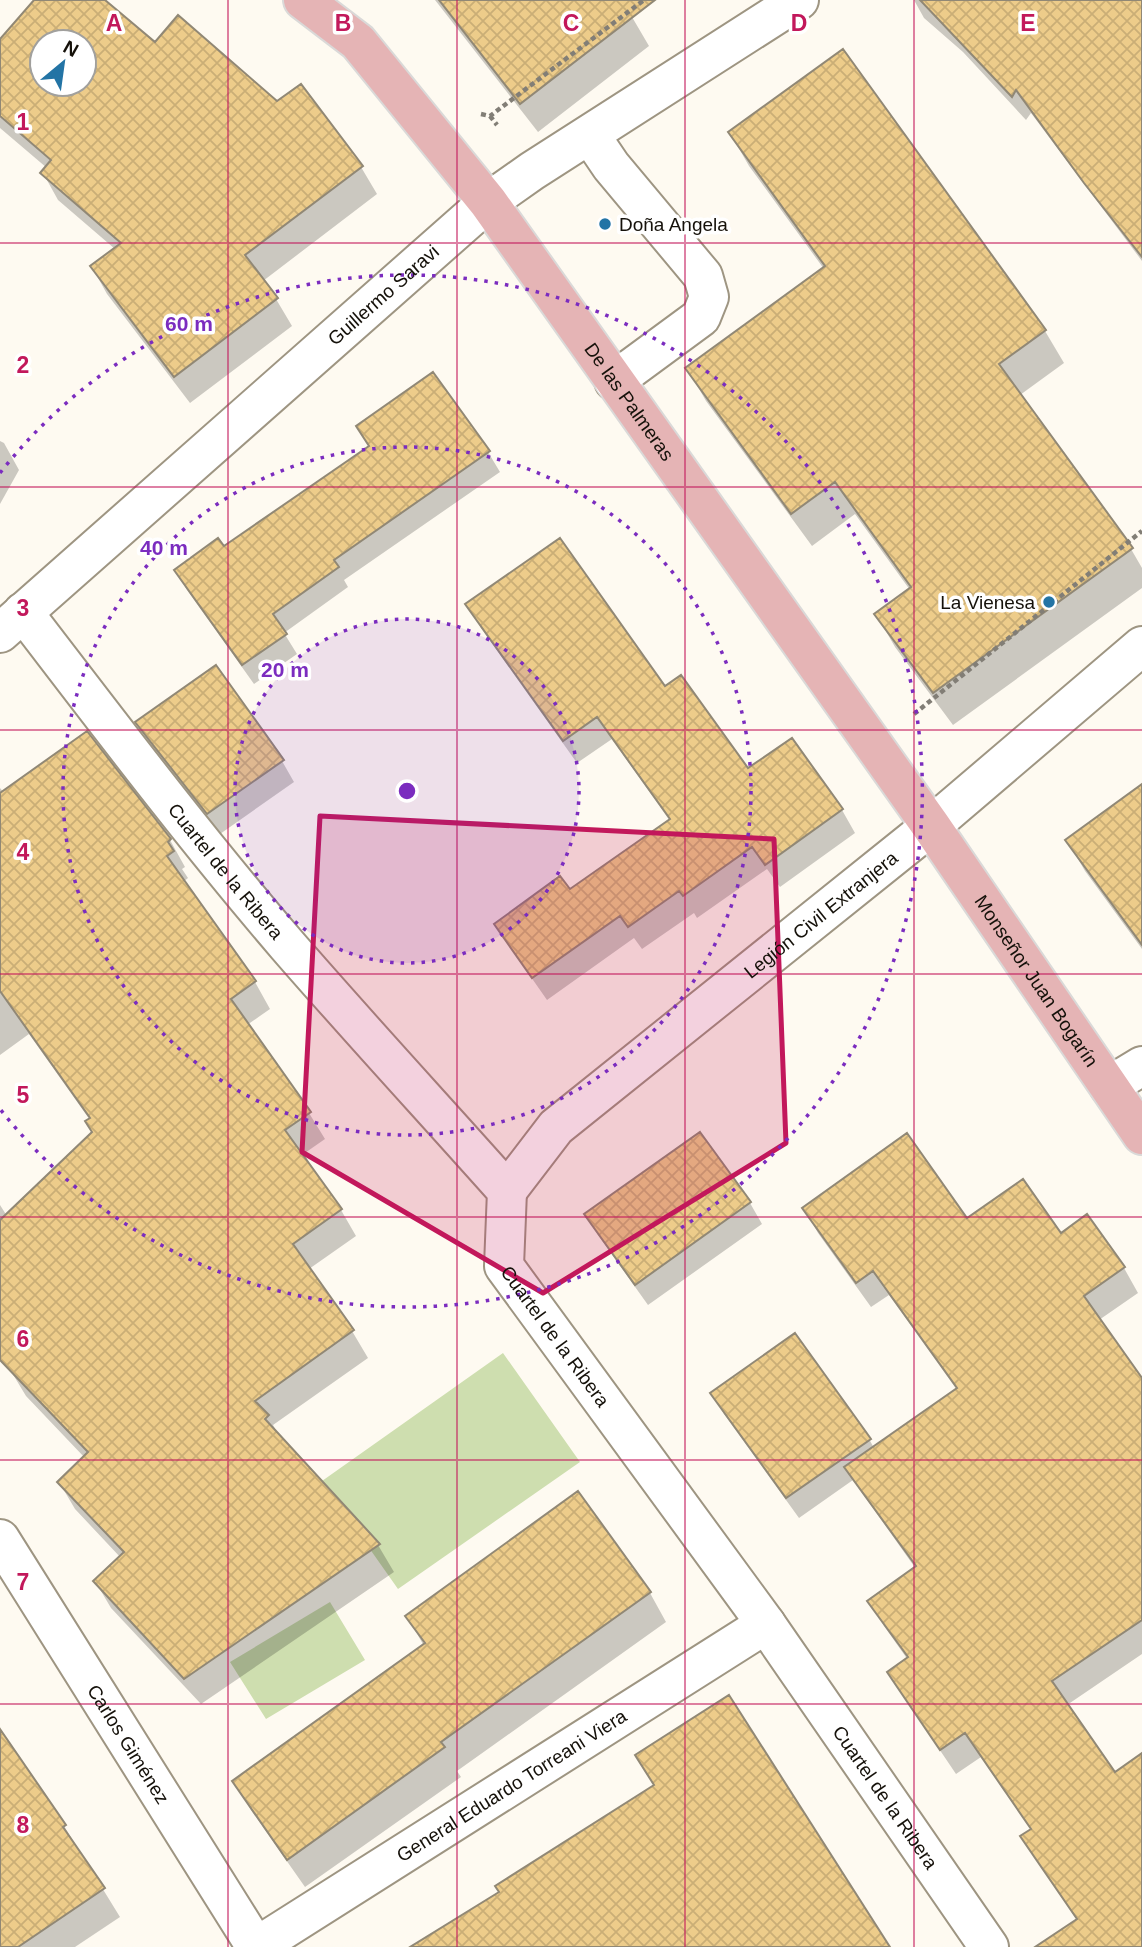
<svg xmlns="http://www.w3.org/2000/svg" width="1142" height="1947" viewBox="0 0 1142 1947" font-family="Arial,sans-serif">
  <defs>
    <pattern id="building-cross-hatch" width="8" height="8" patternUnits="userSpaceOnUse" patternTransform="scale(1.75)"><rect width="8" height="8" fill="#edcc8a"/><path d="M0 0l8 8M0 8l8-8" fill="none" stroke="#caae76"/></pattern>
  </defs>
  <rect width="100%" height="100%" fill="#fefaf1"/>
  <path fill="#cedeaf" d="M 503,1353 L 580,1462 L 398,1589 L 322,1481 Z
    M 330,1602 L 365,1660 L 266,1719 L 230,1662 Z"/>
  <path fill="#0003" fill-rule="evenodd" d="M 36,0 L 102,0 L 155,45 L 277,104 L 361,167 L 377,194 L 263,281 L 276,299 L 292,326 L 190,403 L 107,294 L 92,267 L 115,249 L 58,200 L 43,173 L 47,168 L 0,128 L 0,42 ZM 42,42 L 84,42 L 84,84 L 42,84 Z
    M 435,0 L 619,0 L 632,17 L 649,46 L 538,132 Z
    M 914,0 L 1142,0 L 1142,261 L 1031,113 L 1026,120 L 963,52 L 924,18 Z
    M 730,133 L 1045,331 L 1064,363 L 1020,395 L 1131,549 L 1142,568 L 1142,588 L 953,725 L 895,647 L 876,614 L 910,590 L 855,514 L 812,546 L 706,401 L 687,368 L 824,269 L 749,166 Z
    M 0,441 L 4,443 L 19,470 L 0,504 Z
    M 488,452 L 500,472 L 344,580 L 348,587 L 284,633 L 297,654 L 254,684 L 187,590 L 176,570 L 224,549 Z
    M 468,605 L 665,689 L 748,771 L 792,740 L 842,810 L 855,833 L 780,887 L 767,869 L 697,918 L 694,913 L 642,949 L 634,938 L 547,1000 L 510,947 L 496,924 L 570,892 L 670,821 L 612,739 L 577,763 L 481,628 Z
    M 215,668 L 282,761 L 294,782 L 220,834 L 149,743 L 138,723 Z
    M 86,733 L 170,840 L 185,867 L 182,869 L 188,878 L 183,882 L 255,982 L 270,1009 L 247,1025 L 309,1113 L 325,1139 L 302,1155 L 341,1210 L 356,1236 L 309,1269 L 352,1331 L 368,1358 L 273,1425 L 281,1440 L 378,1545 L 394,1572 L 201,1704 L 111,1608 L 95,1581 L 121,1558 L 75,1509 L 59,1482 L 85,1458 L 26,1396 L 0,1353 L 0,1205 L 7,1216 L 94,1133 L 90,1120 L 29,1034 L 0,1055 L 0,788 L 4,793 Z
    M 1142,786 L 1142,949 L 1085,871 L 1067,840 Z
    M 700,1134 L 750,1203 L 762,1224 L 648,1305 L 598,1235 L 587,1215 Z
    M 804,1208 L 967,1220 L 1061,1235 L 1087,1217 L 1124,1268 L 1138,1293 L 1099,1320 L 1142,1381 L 1142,1654 L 1067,1705 L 1115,1774 L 1142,1755 L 1142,1947 L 1082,1947 L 1077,1920 L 1037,1861 L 1023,1837 L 1032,1831 L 981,1757 L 956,1774 L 904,1697 L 889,1672 L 908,1660 L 884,1626 L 869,1601 L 916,1569 L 853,1480 L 799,1518 L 724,1414 L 712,1393 L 869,1439 L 874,1448 L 957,1390 L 889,1295 L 871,1307 L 818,1233 Z
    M 578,1493 L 650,1593 L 666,1622 L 457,1771 L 461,1777 L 305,1887 L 251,1810 L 234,1781 L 424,1646 L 407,1616 Z
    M 0,1732 L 64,1826 L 120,1917 L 75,1947 L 0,1947 Z"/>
  <path fill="url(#building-cross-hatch)" stroke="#918875" stroke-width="2" fill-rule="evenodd" d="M 34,0 L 105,0 L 155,42 L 178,15 L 277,101 L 301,84 L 363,166 L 245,255 L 278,298 L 174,377 L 90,266 L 121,243 L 40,173 L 51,160 L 0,116 L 0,39 ZM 42,42 L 84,42 L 84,84 L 42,84 Z
    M 439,0 L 655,0 L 520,104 Z
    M 920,0 L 1142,0 L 1142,257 L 1084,183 L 1016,90 L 1012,97 Z
    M 843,49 L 1046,330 L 999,364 L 1133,548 L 933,693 L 874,614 L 911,587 L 835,482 L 791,514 L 685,368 L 825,266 L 728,132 Z
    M 433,372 L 490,451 L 334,560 L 339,567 L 273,614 L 287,634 L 242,665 L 174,570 L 218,538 L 224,546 L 369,446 L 356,426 Z
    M 560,538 L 665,686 L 681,675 L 748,768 L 792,738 L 843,809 L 765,865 L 752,847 L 683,896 L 679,891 L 628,927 L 620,916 L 532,978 L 494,924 L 560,876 L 570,889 L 670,819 L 597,717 L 563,741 L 465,604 Z
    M 216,665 L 284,760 L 207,814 L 135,722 Z
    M 87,731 L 171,839 L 168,842 L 174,851 L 167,856 L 256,981 L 231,999 L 311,1112 L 285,1130 L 342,1209 L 293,1244 L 354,1330 L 255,1401 L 269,1415 L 265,1419 L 380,1544 L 184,1679 L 93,1581 L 124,1552 L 57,1482 L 88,1452 L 0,1360 L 0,1220 L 92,1132 L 85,1121 L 90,1118 L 0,991 L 0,793 Z
    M 1142,784 L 1142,945 L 1065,840 Z
    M 700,1132 L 751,1202 L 635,1285 L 584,1214 Z
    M 907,1133 L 967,1218 L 1023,1179 L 1061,1233 L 1087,1214 L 1125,1267 L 1084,1296 L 1142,1378 L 1142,1620 L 1052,1681 L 1115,1772 L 1142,1753 L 1142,1947 L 1035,1947 L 1077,1919 L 1020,1836 L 1031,1829 L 965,1733 L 940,1750 L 887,1672 L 908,1657 L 867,1601 L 916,1566 L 844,1467 L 957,1388 L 873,1271 L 856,1283 L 802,1208 Z
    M 795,1333 L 871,1439 L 786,1498 L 710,1393 Z
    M 578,1491 L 651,1592 L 441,1742 L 445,1747 L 287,1860 L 232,1781 L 425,1643 L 405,1616 Z
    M 729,1695 L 890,1947 L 410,1947 L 499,1892 L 495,1886 L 654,1785 L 635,1755 Z
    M 0,1729 L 66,1825 L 63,1827 L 105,1888 L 18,1947 L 0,1947 Z"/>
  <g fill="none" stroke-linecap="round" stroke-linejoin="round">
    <defs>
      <g id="minor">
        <path d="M 590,135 L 611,166 L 703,276 L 709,297 L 701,317 L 614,381"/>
        <path id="s1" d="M 23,612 C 109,724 195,838 287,945 C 359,1028 434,1109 507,1191 L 504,1266 L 766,1624 L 989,1947"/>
        <path id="s2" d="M 0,633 L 488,202 L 532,171 L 799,0"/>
        <path d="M 1109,1086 L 1142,1066"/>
        <path id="s3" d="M 507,1191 L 556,1127 L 931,826 L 1142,646"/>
        <path id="s4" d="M 0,1539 L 256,1947 L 766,1624"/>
      </g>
      <g id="major">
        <path id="s5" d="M 303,0 L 358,42 L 488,202 L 931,826 L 1142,1135"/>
      </g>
    </defs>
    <use href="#minor" stroke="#9e9582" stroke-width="42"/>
    <use href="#major" stroke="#dad9d8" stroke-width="42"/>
    <path stroke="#827e76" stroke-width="4.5" stroke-dasharray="5 3.5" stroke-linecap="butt" d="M 481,114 L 490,116 L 644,0
      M 490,116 L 497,125
      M 914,714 L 1142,531"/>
    <use href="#minor" stroke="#fff" stroke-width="38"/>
    <use href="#major" stroke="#e5b4b5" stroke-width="38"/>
  </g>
  <path fill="#c2185b" fill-opacity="0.2" stroke="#c2185b" stroke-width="5" stroke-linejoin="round" d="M 320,816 L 774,839 L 786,1143 L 543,1293 L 302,1152 Z"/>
  <path fill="none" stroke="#c2185b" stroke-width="2" stroke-opacity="0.55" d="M 228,0 L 228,1947M 457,0 L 457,1947M 685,0 L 685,1947M 914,0 L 914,1947M 0,243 L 1142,243M 0,487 L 1142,487M 0,730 L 1142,730M 0,974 L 1142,974M 0,1217 L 1142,1217M 0,1460 L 1142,1460M 0,1704 L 1142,1704"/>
  <circle cx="407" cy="791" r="172" fill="#7b2cbf" fill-opacity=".12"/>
  <g fill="none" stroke="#7b2cbf" stroke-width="3.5" stroke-dasharray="3.5 7">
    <circle cx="407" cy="791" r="172"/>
    <circle cx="407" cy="791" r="344"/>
    <path d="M0 473A516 516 0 1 1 0 1109"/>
  </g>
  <g fill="#2374a5" stroke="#fff" stroke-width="2.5">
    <circle cx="605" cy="224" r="7"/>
    <circle cx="1049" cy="602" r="7"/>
  </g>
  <g text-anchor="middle" stroke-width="7" stroke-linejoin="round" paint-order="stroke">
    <g font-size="19" fill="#15110a" stroke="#fff" text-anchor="start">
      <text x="619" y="231">Doña Angela</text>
      <text x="1035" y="609" text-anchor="end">La Vienesa</text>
    </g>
    <g font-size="19" fill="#15110a" stroke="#fff">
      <text dy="7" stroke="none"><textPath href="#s2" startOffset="511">Guillermo Saravi</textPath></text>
      <text dy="7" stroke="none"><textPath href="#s5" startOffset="520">De las Palmeras</textPath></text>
      <text dy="7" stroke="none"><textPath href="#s1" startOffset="329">Cuartel de la Ribera</textPath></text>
      <text dy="7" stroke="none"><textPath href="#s3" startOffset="420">Legión Civil Extranjera</textPath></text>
      <text dy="7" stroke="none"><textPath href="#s5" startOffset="1228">Monseñor Juan Bogarín</textPath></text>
      <text dy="7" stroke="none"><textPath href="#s1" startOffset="917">Cuartel de la Ribera</textPath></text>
      <text dy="7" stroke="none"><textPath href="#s4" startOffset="242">Carlos Giménez</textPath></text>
      <text dy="7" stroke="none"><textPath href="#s4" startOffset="784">General Eduardo Torreani Viera</textPath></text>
      <text dy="7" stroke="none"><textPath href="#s1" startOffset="1484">Cuartel de la Ribera</textPath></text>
    </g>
  </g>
  <g font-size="23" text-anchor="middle" font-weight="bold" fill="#c2185b" stroke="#fff" stroke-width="7" stroke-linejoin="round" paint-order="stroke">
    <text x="114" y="31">A</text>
    <text x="343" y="31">B</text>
    <text x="571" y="31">C</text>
    <text x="799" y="31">D</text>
    <text x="1028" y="31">E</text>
    <text x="23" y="130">1</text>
    <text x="23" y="373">2</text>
    <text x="23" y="616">3</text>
    <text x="23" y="860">4</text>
    <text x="23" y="1103">5</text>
    <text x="23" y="1347">6</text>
    <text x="23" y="1590">7</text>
    <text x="23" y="1833">8</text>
  </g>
  <circle cx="407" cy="791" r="10" fill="#7b2cbf" stroke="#fff" stroke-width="3.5"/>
  <g font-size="21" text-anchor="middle" font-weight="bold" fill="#7b2cbf" stroke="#fff" stroke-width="7" stroke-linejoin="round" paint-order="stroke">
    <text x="189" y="331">60 m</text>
    <text x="164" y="555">40 m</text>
    <text x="285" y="677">20 m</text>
  </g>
  <g transform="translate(63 63) rotate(29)"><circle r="33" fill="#ffffff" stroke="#a1a09d" stroke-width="2"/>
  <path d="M0-5L12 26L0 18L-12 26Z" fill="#2374a5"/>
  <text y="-10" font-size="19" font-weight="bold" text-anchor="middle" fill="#15110a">N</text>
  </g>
</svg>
